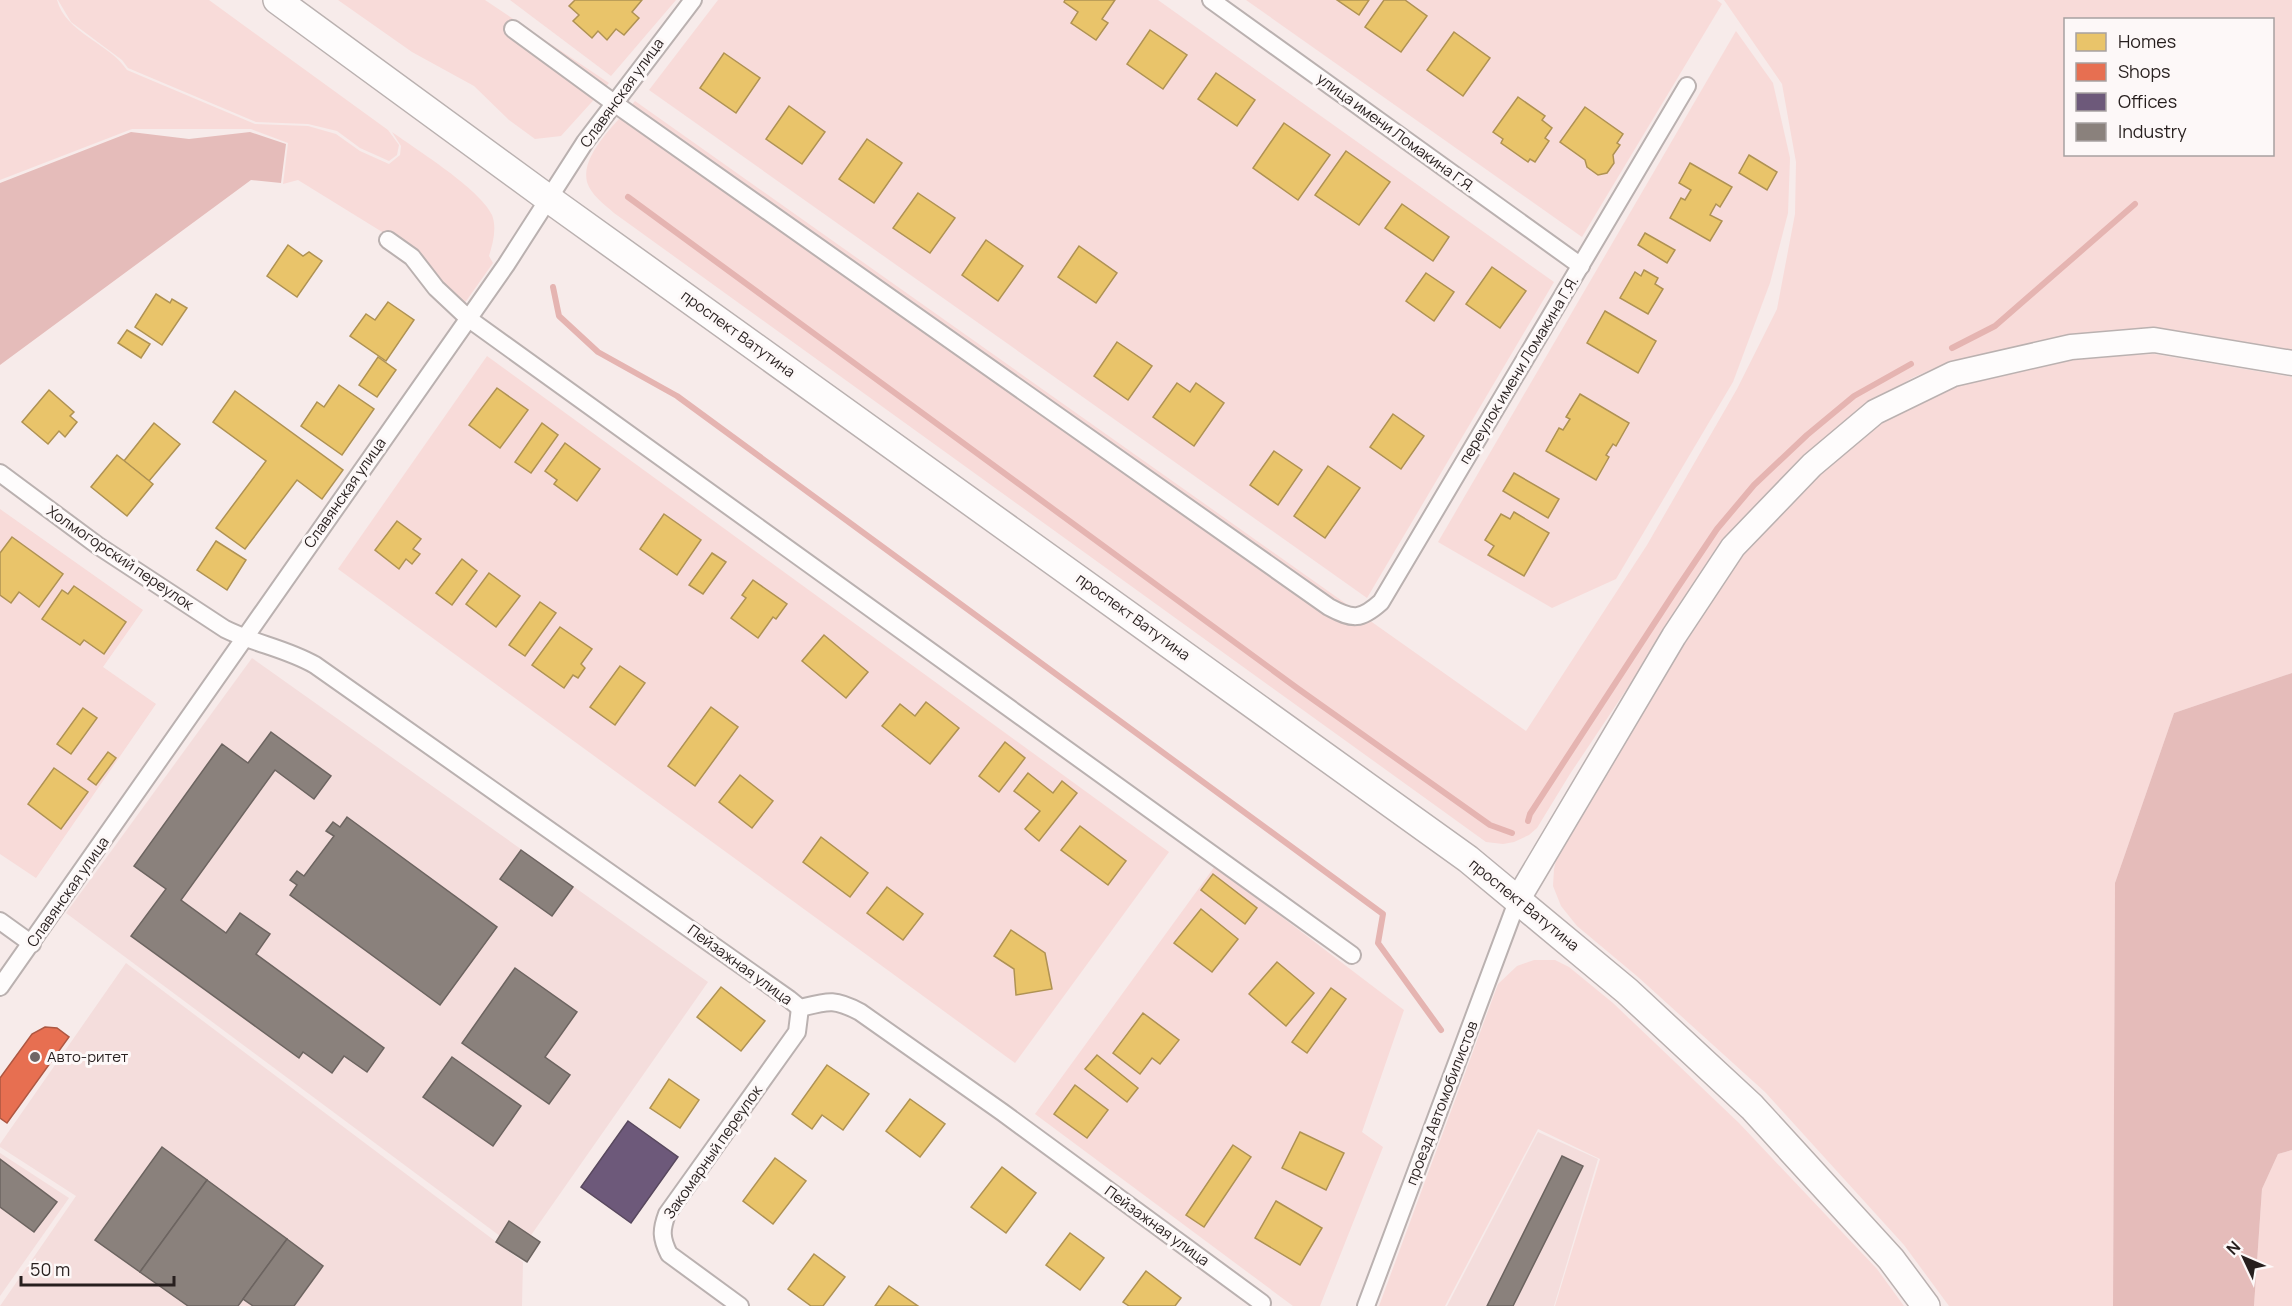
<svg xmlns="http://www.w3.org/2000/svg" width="2292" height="1306" font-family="Manrope,sans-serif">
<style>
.built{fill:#f4dddc}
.green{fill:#f8dbd9;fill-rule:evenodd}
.forest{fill:#e5bcba}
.homes{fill:#e9c46a;stroke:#af9253;stroke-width:1.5}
.shops{fill:#e76f51;stroke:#ad5742;stroke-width:1.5}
.offices{fill:#6d597a;stroke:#58485e;stroke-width:1.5}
.industry{fill:#8a817c;stroke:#6c6460;stroke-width:1.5}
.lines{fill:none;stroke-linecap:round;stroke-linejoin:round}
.stream{stroke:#e5b4b1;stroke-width:6}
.street-casing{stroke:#bab1b0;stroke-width:20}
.secondary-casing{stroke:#bab1b0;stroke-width:27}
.primary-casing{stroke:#bab1b0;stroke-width:30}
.street{stroke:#fefcfc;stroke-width:16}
.secondary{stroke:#fefcfc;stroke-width:24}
.primary{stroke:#fefcfc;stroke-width:27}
.poi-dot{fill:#706665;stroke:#fdf8f8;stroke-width:2}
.labels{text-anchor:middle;stroke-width:6;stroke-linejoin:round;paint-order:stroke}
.street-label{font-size:15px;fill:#271f1e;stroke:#fdf8f8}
.poi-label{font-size:15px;fill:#271f1e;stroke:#fdf8f8;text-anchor:start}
</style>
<rect width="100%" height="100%" fill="#f7ebea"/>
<g class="built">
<polygon points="252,658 708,982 520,1251 66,913"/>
<polygon points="126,963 523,1262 522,1306 0,1306 76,1196 0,1147 0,1144"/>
<polygon points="1538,1132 1598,1159 1554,1306 1447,1306"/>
<polygon points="0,1153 69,1198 0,1296"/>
</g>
<g class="green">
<path d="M 0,0 L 57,0 C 66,33 109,43 127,70 L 255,124 L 308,126 L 336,134 L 360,151 L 389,164 L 400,155 L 401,146 L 392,132 C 417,150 480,189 492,215 C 497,228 493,243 489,256 L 493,263 L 464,304 L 440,283 L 413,251 L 298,180 L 283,184 L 288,143 L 251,129 L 132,129 L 0,180 Z"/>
<polygon points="58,0 209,0 388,130 399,145 397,155 389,161 360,148 337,131 308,124 256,122 128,68 122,60 71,22"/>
<polygon points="338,0 485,0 609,83 561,136 535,139 509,120 474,86 412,52"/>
<polygon points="510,0 676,0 611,76"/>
<polygon points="718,0 1158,0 1554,282 1367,598 649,90"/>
<polygon points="1246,0 1717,0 1722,4 1582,237"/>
<path d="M 1724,0 L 2292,0 L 2292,356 L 2078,338 L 1991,352 L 1950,362 L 1914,377 L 1869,404 L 1806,454 L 1766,494 L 1727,539 L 1570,774 L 1537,828 L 1529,835 L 1514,842 L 1503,844 L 1486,842 L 614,213 C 604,204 591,195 587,182 C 580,154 619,121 635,101 L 1526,731 L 1647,545 L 1737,389 L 1777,309 L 1795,214 L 1796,162 L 1782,84 ZM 2066,20 L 2272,20 L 2272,154 L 2066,154 Z"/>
<polygon points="1736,31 1773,83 1790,158 1788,213 1770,283 1733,382 1616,579 1552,608 1438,542"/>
<polygon points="2154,354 2292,377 2292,673 2174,713 2115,883 2113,1306 1949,1306 1904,1245 1765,1092 1638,977 1577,926 1561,906 1553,886 1554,869 1558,852 1685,643 1743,553 1822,473 1881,424 1954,386 2074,358"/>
<polygon points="487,356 1169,852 1015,1063 338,569"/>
<polygon points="0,509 143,610 103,667 156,704 36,878 0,854"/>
<polygon points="1215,866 1404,1010 1362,1132 1383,1147 1320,1306 1293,1306 1035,1114"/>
<polygon points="1534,960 1555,960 1569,967 1613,1003 1739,1123 1877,1269 1904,1306 1555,1306 1600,1159 1538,1129 1445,1306 1379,1306 1498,984 1517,966"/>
<polygon points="2292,1150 2292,1306 2254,1306 2262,1189 2278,1154"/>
</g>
<g class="forest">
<polygon points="131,132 189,139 250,132 286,144 281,183 251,180 0,365 0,183"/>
<polygon points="2292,673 2292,1150 2278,1154 2262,1189 2254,1306 2113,1306 2115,883 2174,713"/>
</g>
<g class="homes">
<polygon points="575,0 642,0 632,12 639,18 624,35 616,29 607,40 598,31 592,38 573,21 579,15 569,6"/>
<polygon points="1065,0 1115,0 1102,19 1108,23 1096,40 1071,23 1078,12 1064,2"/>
<polygon points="1337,0 1369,0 1359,15"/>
<polygon points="1384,0 1405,0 1427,16 1401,52 1365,27"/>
<polygon points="1150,30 1187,55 1163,89 1127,64"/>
<polygon points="1454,32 1490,58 1463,96 1427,70"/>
<polygon points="724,53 760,78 736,113 700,88"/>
<polygon points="1216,73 1255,100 1237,126 1198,99"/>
<polygon points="1518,97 1545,116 1542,120 1552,128 1545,138 1549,141 1535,162 1530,159 1528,162 1501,143 1503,139 1493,132"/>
<polygon points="789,106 825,132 802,164 766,139"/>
<polygon points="1585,107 1623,134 1617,143 1620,145 1613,155 1614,163 1607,173 1598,175 1587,167 1585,160 1560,142"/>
<polygon points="1284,123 1330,155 1298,200 1253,168"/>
<polygon points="867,139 902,163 874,203 839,179"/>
<polygon points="1346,151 1390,182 1359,225 1315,195"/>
<polygon points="1749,155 1777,172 1767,190 1739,173"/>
<polygon points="1690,163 1732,187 1720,207 1716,204 1710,215 1722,221 1710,241 1670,218 1681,198 1685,200 1691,190 1679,183"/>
<polygon points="918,193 955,218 930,253 893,228"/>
<polygon points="1402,204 1449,237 1433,261 1385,228"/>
<polygon points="1645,233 1675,250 1667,263 1638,245"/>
<polygon points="986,240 1023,266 998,301 962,275"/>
<polygon points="288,245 303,256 309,252 322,261 297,297 267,276"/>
<polygon points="1079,246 1117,273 1096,303 1058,277"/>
<polygon points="1492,267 1526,291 1500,328 1466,304"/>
<polygon points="1644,270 1658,278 1655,284 1663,289 1648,314 1620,298 1635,272 1641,276"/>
<polygon points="1426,273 1454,292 1434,321 1406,301"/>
<polygon points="156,294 170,303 172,299 187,308 162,345 135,327"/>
<polygon points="388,302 414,320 386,361 350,336 366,314 375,320"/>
<polygon points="1605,311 1656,341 1638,373 1587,343"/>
<polygon points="127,330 150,344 141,358 118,343"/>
<polygon points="1117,342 1152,366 1128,400 1094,376"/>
<polygon points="378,357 396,370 377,397 359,385"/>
<polygon points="1177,383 1190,392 1196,383 1224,403 1194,446 1153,417"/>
<polygon points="339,385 374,409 342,455 301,426 317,402 324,407"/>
<polygon points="497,388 528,410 500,448 469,425"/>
<polygon points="49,390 74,412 70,416 77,422 65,437 59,431 48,444 22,422"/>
<polygon points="235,391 343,470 322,499 297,480 245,549 216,528 266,461 213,422"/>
<polygon points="1580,394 1629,423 1616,446 1613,444 1606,455 1609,457 1596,480 1546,451 1559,428 1563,430 1570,419 1566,417"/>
<polygon points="1393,414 1424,436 1401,469 1370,447"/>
<polygon points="154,423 180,444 149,481 124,461"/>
<polygon points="542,423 558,435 531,473 515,462"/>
<polygon points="565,443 600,469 577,501 554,484 557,480 545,471"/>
<polygon points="1274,451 1302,470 1278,505 1250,485"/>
<polygon points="117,455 153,484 127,516 91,487"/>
<polygon points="1328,466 1360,488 1325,538 1294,516"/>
<polygon points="1514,473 1559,499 1548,518 1503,491"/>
<polygon points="1514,512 1549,533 1524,576 1488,555 1494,546 1485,540 1501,514 1510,519"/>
<polygon points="664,514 701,540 677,575 640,549"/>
<polygon points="397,521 421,539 413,549 420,554 412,564 406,559 399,569 375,550"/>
<polygon points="12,537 63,574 39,607 19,592 11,603 0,595 0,553"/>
<polygon points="216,541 246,560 227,590 197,570"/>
<polygon points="712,553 726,562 703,594 689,585"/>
<polygon points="462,559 477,571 452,605 436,593"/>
<polygon points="489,573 520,596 496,627 466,604"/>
<polygon points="753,580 787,604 776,619 773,617 758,638 731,618 746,598 742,595"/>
<polygon points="74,586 126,622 104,654 84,640 80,645 42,619 62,590 68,594"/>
<polygon points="540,602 556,613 525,656 509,645"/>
<polygon points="560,627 592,649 581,664 585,668 578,678 573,675 564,688 532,665"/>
<polygon points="824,635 868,672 846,698 802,661"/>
<polygon points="620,666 645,683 615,725 590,707"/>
<polygon points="926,702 959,728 930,764 882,726 900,704 915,716"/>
<polygon points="711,707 738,727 695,786 668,766"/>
<polygon points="83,708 97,718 71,754 57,744"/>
<polygon points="1005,742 1025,758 999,792 979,776"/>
<polygon points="108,752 116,758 96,785 88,779"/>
<polygon points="54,768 88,792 61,829 28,804"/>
<polygon points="1028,773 1053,793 1062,781 1077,793 1039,841 1025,829 1040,811 1014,791"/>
<polygon points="740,775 773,801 752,828 719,802"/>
<polygon points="1080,826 1126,861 1108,885 1061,850"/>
<polygon points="821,837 868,873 850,897 803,862"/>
<polygon points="1213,874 1257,908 1245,924 1201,890"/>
<polygon points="887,887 923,914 903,940 867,913"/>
<polygon points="1201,909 1238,939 1212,972 1174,943"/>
<polygon points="1011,930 1045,953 1052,989 1016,995 1014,969 994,956"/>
<polygon points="1277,962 1314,993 1286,1026 1249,994"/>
<polygon points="721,987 765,1021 741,1051 697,1017"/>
<polygon points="1331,988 1346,999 1307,1053 1292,1042"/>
<polygon points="1143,1013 1179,1040 1160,1064 1152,1058 1140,1074 1113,1053"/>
<polygon points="1097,1055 1138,1088 1127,1102 1085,1069"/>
<polygon points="827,1065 869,1094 843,1130 822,1115 812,1129 792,1114"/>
<polygon points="669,1079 699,1100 680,1128 650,1108"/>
<polygon points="1075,1085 1108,1110 1087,1138 1054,1114"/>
<polygon points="910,1099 945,1124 920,1157 886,1131"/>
<polygon points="1300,1132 1344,1153 1326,1190 1282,1168"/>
<polygon points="1233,1145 1251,1157 1204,1227 1186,1215"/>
<polygon points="775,1158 806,1181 773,1224 743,1201"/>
<polygon points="1002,1167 1036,1193 1006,1233 971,1207"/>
<polygon points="1276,1201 1322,1228 1300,1265 1255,1238"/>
<polygon points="1070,1233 1104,1258 1080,1290 1046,1265"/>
<polygon points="814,1254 845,1277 823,1306 811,1306 788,1289"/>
<polygon points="1146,1271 1181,1298 1175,1306 1129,1306 1123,1302"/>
<polygon points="889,1286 918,1306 875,1306"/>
</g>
<polygon class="shops" points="45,1027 57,1028 69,1037 7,1123 0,1118 0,1078 32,1034"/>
<polygon class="offices" points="628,1121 678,1157 631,1223 581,1187"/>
<g class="industry">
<polygon points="271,732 331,776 314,799 275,770 181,900 226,933 240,913 270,934 256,954 384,1048 367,1072 344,1056 332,1073 303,1052 299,1058 131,936 166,889 134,866 222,744 248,763"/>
<polygon points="347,817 497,927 440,1005 290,895 297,885 290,880 297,871 304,876 334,836 326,831 333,822 340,827"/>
<polygon points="521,850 573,887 552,916 500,879"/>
<polygon points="515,968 577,1012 545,1057 570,1075 549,1104 462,1043"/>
<polygon points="452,1057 521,1106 493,1146 423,1097"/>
<polygon points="162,1147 207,1180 140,1272 95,1240"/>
<polygon points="1562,1156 1583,1166 1513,1306 1487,1306"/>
<polygon points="0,1159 57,1202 34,1232 0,1207"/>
<polygon points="207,1180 287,1239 238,1306 188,1306 140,1272"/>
<polygon points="509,1221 540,1242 527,1262 496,1242"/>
<polygon points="287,1239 323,1266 294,1306 253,1306 243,1299"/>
</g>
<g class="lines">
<g class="stream">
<polyline points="628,197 1297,688 1490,825 1512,833"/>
<polyline points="553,287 559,316 598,352 677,396 1383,914 1378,943 1441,1030"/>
<polyline points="1952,348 1995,326 2135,204"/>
<polyline points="1528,821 1530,814 1676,590 1717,529 1754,485 1807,435 1854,396 1911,364"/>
</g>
<defs>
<g id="street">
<polyline points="1211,0 1581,266"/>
<path d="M 513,29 L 614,103 L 1329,607 C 1353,620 1361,620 1381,602 L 1687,86"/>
<polyline points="388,240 412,257 436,288 469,319 1352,955"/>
<path d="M 0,473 L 97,545 L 225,629 C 255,644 285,648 315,665 L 789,999 L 800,1008 C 828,1001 834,998 860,1012 L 1002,1112 L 1262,1303"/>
<polyline points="0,921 32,944"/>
<polyline points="0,987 506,265 585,142 693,0"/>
<path d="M 740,1306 L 669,1254 C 661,1238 661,1230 667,1214 L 797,1032 L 800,1008"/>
<polyline points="1366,1306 1518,899"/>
</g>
<polyline id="secondary" points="1518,899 1674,636 1733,547 1812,465 1875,412 1953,374 2071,347 2154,340 2292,363"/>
<polyline id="primary" points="277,0 549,199 1468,859 1627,991 1752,1107 1891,1259 1926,1306"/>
</defs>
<use href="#street" class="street-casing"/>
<use href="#secondary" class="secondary-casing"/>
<use href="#primary" class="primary-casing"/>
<use href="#street" class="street"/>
<use href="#secondary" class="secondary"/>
<use href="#primary" class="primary"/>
</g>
<circle class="poi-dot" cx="35" cy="1057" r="6"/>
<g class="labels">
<g class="street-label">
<text transform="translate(622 93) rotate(-54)" y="5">Славянская улица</text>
<text transform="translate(1396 133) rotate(36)" y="5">улица имени Ломакина Г.Я.</text>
<text transform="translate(738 334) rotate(36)" y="5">проспект Ватутина</text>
<text transform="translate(1519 370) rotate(-59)" y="5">переулок имени Ломакина Г.Я.</text>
<text transform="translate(345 493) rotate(-55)" y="5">Славянская улица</text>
<text transform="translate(120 558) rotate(34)" y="5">Холмогорский переулок</text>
<text transform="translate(1133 617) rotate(36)" y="5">проспект Ватутина</text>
<text transform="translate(68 892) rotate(-55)" y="5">Славянская улица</text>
<text transform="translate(1524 905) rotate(39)" y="5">проспект Ватутина</text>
<text transform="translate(740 965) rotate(36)" y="5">Пейзажная улица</text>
<text transform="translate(1442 1103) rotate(-69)" y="5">проезд Автомобилистов</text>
<text transform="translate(713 1152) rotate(-55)" y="5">Закомарный переулок</text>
<text transform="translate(1157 1226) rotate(36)" y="5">Пейзажная улица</text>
</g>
<g class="poi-label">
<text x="47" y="1062">Авто-ритет</text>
</g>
</g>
<rect x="2064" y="18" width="210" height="138" fill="#fdf8f8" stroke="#a7a1a1" stroke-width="1.5"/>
<rect x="2076" y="33" width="30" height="18" fill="#e9c46a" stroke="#a7a1a1" stroke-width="1.5"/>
<text x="2118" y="48" font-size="18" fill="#271f1e">Homes</text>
<rect x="2076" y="63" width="30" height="18" fill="#e76f51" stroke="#a7a1a1" stroke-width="1.5"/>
<text x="2118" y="78" font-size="18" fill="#271f1e">Shops</text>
<rect x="2076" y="93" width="30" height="18" fill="#6d597a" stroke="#a7a1a1" stroke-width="1.5"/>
<text x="2118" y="108" font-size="18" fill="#271f1e">Offices</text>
<rect x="2076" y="123" width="30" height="18" fill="#8a817c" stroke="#a7a1a1" stroke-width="1.5"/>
<text x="2118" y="138" font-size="18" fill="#271f1e">Industry</text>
<g transform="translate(2244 1258) rotate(314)" stroke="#fdf8f8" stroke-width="4.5" paint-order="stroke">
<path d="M0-4.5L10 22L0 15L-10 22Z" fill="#271f1e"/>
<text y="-9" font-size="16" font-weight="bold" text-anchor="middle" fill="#271f1e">N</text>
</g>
<path d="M21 1276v9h153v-9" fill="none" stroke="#271f1e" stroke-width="3"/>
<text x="30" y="1276" font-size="18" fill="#271f1e" stroke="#fdf8f8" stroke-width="4.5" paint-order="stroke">50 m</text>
</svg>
